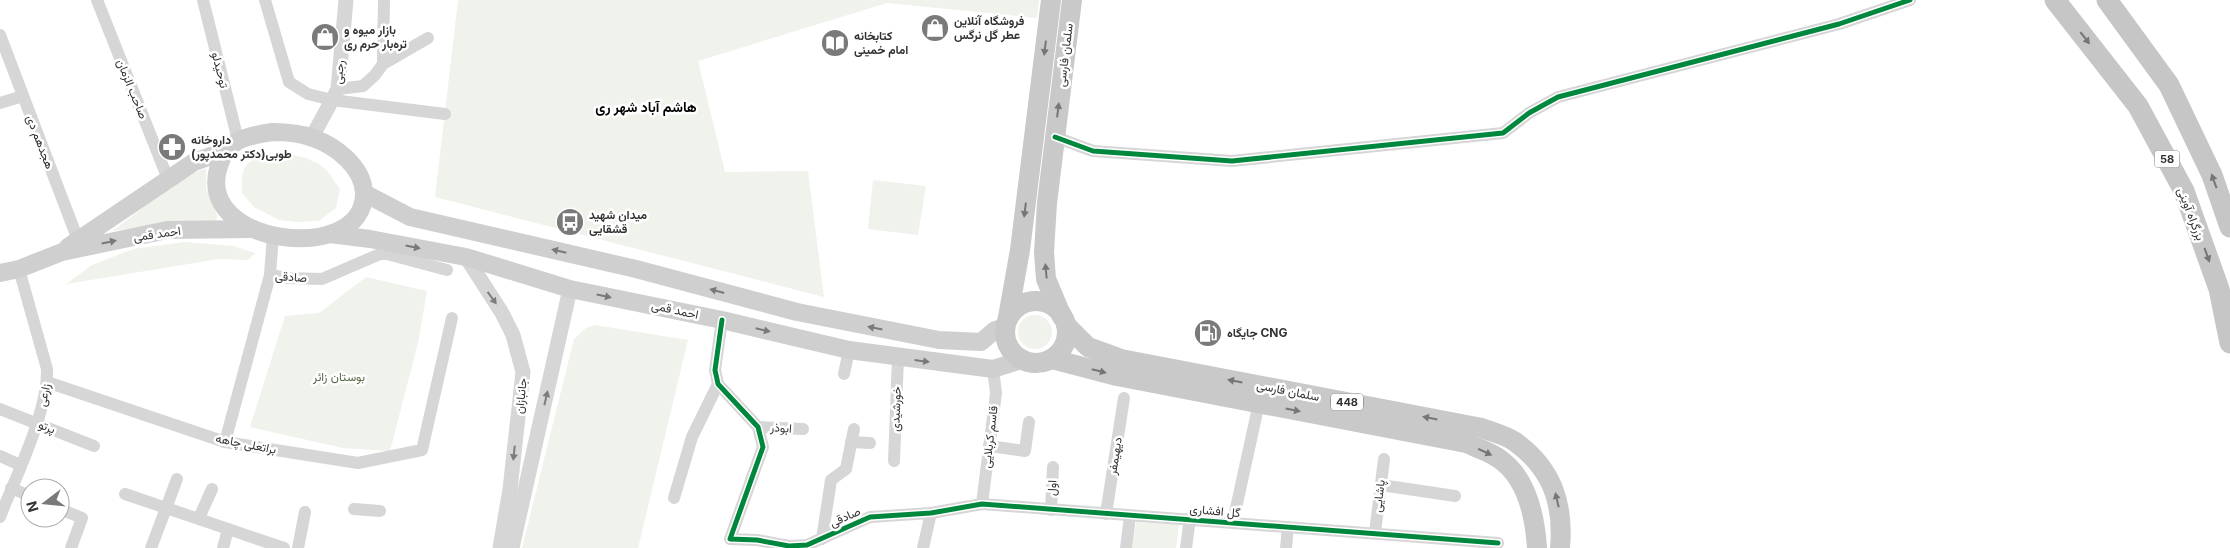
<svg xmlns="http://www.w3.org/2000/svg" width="2230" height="548" font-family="Inter,Vazirmatn,sans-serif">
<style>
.green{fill:#f0f2ec}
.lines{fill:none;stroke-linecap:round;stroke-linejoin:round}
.minor{stroke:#d6d6d6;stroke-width:12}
.tertiary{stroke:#d6d6d6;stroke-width:15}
.secondary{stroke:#cfcfcf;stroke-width:18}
.primary{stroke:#c9c9c9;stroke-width:20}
.trunk{stroke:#c6c6c6;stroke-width:21}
.cycleway-casing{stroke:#fff;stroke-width:8}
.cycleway{stroke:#00873e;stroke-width:5}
.oneway{fill:#757575}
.oneway2{fill:#767676}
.oneway3{fill:#797979}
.oneway4{fill:#7c7c7c}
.labels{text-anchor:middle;stroke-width:5;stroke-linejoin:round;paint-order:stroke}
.shield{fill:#fff;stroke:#707070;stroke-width:1}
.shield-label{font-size:11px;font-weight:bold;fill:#323232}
.poi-label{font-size:12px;font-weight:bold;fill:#323232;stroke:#fff;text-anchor:start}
.street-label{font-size:12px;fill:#323232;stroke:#fff}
.park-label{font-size:12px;fill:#576945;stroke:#fff}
.neighbourhood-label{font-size:14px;font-weight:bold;fill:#000;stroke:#fff}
</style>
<rect width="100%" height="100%" fill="#fff"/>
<g class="green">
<polygon points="458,0 1039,0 1037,18 887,3 698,61 725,172 808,171 824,297 435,197"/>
<path d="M 266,153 C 285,153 307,155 323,167 C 329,172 335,182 340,189 L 336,208 L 319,221 L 297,222 L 279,220 L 254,207 L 242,193 C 241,168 243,163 266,153 Z"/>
<path d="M 206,168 L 206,188 L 218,217 L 215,222 L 163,224 L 113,231 C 142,209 172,182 206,168 Z"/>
<polygon points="873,180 926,186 918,235 868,229"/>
<polygon points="185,242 233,246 255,253 248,260 219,259 66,284 92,265 133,249"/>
<polygon points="366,277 427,291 418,343 390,451 343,448 250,427 285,316 319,313"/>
<circle cx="1035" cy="332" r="17"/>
<polygon points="595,325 688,340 638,548 522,548 574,339 586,328"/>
<polygon points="1136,522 1179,525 1176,548 1132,548"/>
</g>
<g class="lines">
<g class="minor">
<polyline points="97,0 168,179"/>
<polyline points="203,0 238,140"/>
<polyline points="265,0 289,82 308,94 332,100 445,114"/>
<polyline points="0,35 81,248"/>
<polyline points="383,64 384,0"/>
<polyline points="338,89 363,86 375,75 383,64 428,38"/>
<polyline points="0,103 23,96"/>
<polyline points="1055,137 1093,151 1232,161 1503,133 1529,113 1558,97 1839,24 1910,0"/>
<polyline points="270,275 273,235"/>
<polyline points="722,320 715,370 718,384 758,427 763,447 730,539 757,540 789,546 807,545 870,517 931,513 982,504 1498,543"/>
<polyline points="844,374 849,350"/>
<polyline points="47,382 225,442 358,463 422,450 452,318"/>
<polyline points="0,409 94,446"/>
<polyline points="758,427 803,429"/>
<polyline points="225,442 270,275 288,278 322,279 380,254 387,254 447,270"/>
<polyline points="851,442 870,443"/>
<polyline points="989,446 1025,451 1029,422"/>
<polyline points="0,456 20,465"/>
<polyline points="894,461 898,358"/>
<polyline points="1381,485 1455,496"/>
<polyline points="11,488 30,496"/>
<polyline points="125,494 284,548"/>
<polyline points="674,498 692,437 718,384"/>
<polyline points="982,504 996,393 993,369"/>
<polyline points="60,509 82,518 71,548"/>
<polyline points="354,509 380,511"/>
<polyline points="1051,510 1053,467"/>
<polyline points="1106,514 1124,398"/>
<path d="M 0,517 C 16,476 48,412 47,369 L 19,269"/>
<polyline points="199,518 212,489"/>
<polyline points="1233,522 1259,403"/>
<polyline points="1375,533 1384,459"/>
<polyline points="822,539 831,480 846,469 854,429"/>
<polyline points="151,548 177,479"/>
<polyline points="223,548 228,529"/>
<polyline points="298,548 305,512"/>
<polyline points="923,548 931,513"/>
<polyline points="1126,548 1130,516"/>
<polyline points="1186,548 1190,518"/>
<polyline points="1286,548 1288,527"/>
</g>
<g class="tertiary">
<polyline points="312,137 338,89 346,0"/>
<polyline points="466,257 502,313 513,335 523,372 510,489 500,548"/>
<polyline points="512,548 570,289"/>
</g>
<g class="secondary">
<path d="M 272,132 C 285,132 300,133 313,138 C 336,146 363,167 364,193 C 365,266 192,246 219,166 C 228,139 246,136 272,132 Z"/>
<polyline points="364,193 410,217 636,269 797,312 939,340 981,342 995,330 1005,327"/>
<polyline points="330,234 370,239 466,257 570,289 722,320 849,350 993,369 1021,360"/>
<polyline points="68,247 194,162 225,151"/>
<polyline points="0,273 19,269 62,252 167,230 253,229"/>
</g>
<g class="primary">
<circle cx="1036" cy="332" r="31"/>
<polyline points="1008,317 1020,250 1051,0"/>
<polyline points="1062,317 1046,279 1044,252 1047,203 1072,0"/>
<path d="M 1066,325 L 1088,347 L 1121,359 L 1482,428 C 1492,432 1505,435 1514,441 C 1552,468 1564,503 1560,548"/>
<path d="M 1052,359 L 1117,376 L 1466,443 C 1477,448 1491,452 1501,460 C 1528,480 1535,517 1537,548"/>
</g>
<g class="trunk">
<polyline points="2055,0 2138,106 2184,191 2219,289 2230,343"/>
<polyline points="2107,0 2169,85 2212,175 2230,227"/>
</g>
<defs>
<g id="cycleway">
<polyline points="1055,137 1093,151 1232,161 1503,133 1529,113 1558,97 1839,24 1910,0"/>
<polyline points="722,320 715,370 718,384 758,427 763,447 730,539 757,540 789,546 807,545 870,517 931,513 982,504 1498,543"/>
</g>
</defs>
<use href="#cycleway" class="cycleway-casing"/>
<use href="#cycleway" class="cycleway"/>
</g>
<defs><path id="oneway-solid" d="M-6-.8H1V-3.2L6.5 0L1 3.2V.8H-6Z" transform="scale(1.25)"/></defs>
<g class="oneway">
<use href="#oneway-solid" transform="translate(2085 38) rotate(52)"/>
<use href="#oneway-solid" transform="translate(2214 181) rotate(-110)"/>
<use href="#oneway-solid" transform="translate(2207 255) rotate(70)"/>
</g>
<g class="oneway2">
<use href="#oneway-solid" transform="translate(1045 48) rotate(97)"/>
<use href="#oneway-solid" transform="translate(1058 110) rotate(-83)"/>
<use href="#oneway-solid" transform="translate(1025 210) rotate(97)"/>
<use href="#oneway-solid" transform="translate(1046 271) rotate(-95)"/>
<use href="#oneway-solid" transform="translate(1099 371) rotate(14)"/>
<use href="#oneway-solid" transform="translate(1235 381) rotate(-169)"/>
<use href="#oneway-solid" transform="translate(1293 410) rotate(11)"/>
<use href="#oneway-solid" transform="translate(1430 418) rotate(-169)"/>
<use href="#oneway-solid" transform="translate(1485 452) rotate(25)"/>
<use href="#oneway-solid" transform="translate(1557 500) rotate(-103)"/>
</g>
<g class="oneway3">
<use href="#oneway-solid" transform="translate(109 242) rotate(-12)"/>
<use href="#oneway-solid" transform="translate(413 247) rotate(11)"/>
<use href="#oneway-solid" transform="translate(559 251) rotate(-167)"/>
<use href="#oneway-solid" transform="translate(717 291) rotate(-165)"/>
<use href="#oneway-solid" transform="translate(604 296) rotate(12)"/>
<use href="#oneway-solid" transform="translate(875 328) rotate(-169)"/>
<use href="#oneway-solid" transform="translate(763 330) rotate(13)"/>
<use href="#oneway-solid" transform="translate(922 361) rotate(7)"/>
</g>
<g class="oneway4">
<use href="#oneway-solid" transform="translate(492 298) rotate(54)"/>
<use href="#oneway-solid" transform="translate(546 398) rotate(-77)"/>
<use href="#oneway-solid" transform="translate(514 453) rotate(96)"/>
</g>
<defs>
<symbol id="shop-disc" viewBox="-11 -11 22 22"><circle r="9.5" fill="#7a7a7a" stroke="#fff"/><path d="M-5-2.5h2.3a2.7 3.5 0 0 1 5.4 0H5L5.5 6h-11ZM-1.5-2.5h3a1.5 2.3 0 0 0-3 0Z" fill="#fff"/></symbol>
<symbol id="library-disc" viewBox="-11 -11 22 22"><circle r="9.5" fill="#7a7a7a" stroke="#fff"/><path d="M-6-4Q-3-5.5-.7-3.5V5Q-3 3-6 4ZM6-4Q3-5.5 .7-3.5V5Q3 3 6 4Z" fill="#fff"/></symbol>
<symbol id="pharmacy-disc" viewBox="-11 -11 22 22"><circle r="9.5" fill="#7a7a7a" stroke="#fff"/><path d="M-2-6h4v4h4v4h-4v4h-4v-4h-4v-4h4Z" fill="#fff"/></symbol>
<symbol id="bus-disc" viewBox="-11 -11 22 22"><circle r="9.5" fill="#7a7a7a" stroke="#fff"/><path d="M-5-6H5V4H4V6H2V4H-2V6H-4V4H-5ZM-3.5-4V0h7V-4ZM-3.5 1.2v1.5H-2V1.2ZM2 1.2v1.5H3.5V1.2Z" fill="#fff"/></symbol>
<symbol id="fuel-disc" viewBox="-11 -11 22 22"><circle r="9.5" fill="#7a7a7a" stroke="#fff"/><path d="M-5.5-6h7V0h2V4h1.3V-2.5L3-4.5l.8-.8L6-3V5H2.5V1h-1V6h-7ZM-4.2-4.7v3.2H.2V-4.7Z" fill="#fff"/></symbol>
</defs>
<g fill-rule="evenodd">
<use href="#shop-disc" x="919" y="12" width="32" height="32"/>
<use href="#shop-disc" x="309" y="21" width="32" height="32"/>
<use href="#library-disc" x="819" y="27" width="32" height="32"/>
<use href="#pharmacy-disc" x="156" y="131" width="32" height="32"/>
<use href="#bus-disc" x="554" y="206" width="32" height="32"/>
<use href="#fuel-disc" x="1192" y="317" width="32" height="32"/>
</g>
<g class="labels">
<g class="shield">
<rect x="2154.5" y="150.5" width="25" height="17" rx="4"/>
<rect x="1331" y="393.5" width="32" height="17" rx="4"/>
</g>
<g class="shield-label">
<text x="2167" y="163">58</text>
<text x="1347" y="406">448</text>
</g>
<g class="poi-label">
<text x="954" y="25">فروشگاه آنلاین<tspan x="954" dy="14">عطر گل نرگس</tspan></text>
<text x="344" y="34">بازار میوه و<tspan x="344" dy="14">تره‌بار حرم ری</tspan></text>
<text x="854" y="40">کتابخانه<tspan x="854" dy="14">امام خمینی</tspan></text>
<text x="191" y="144">داروخانه<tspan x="191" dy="14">طوبی(دکتر محمدپور)</tspan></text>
<text x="589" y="219">میدان شهید<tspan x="589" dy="14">قشقایی</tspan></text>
<text x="1227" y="337">جایگاه CNG</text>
</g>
<g class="street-label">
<text transform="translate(1065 55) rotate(-83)" y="4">سلمان فارسی</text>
<text transform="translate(220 70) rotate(76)" y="4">توحیدلو</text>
<text transform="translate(339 72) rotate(-84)" y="4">رجبی</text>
<text transform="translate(132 89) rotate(68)" y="4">صاحب الزمان</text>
<text transform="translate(40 142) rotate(69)" y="4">هجدهم دی</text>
<text transform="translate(2191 214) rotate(69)" y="4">بزرگراه آوینی</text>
<text transform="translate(157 234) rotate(-8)" y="4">احمد قمی</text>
<text transform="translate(291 277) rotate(4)" y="4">صادقی</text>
<text transform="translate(675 310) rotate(12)" y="4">احمد قمی</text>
<text transform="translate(1288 391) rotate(11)" y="4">سلمان فارسی</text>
<text transform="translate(44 395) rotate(-78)" y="4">زارعی</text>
<text transform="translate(521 396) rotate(-84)" y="4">جانبازان</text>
<text transform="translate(896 409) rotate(-88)" y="4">خورشیدی</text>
<text transform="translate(47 427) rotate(22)" y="4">پرتو</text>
<text transform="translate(781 428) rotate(4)" y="4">ابوذر</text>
<text transform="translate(990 437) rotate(-83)" y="4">قاسم کربلایی</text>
<text transform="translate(246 444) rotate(11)" y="4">براتعلی چاهه</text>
<text transform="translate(1115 456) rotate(-81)" y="4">دیهیمفر</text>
<text transform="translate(1052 488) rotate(-88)" y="4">اول</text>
<text transform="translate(1379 496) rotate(-83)" y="4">پاشایی</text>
<text transform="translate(1215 511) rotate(5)" y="4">گل افشاری</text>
<text transform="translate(845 517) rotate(-24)" y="4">صادقی</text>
</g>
<g class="park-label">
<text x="339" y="381">بوستان زائر</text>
</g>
<g class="neighbourhood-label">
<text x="646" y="112">هاشم آباد شهر ری</text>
</g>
</g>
<g transform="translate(45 503) rotate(254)"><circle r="24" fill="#ffffff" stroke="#adadad"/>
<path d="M0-4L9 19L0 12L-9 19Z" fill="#7a7a7a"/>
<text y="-8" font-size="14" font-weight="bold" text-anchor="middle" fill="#323232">N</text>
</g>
</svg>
